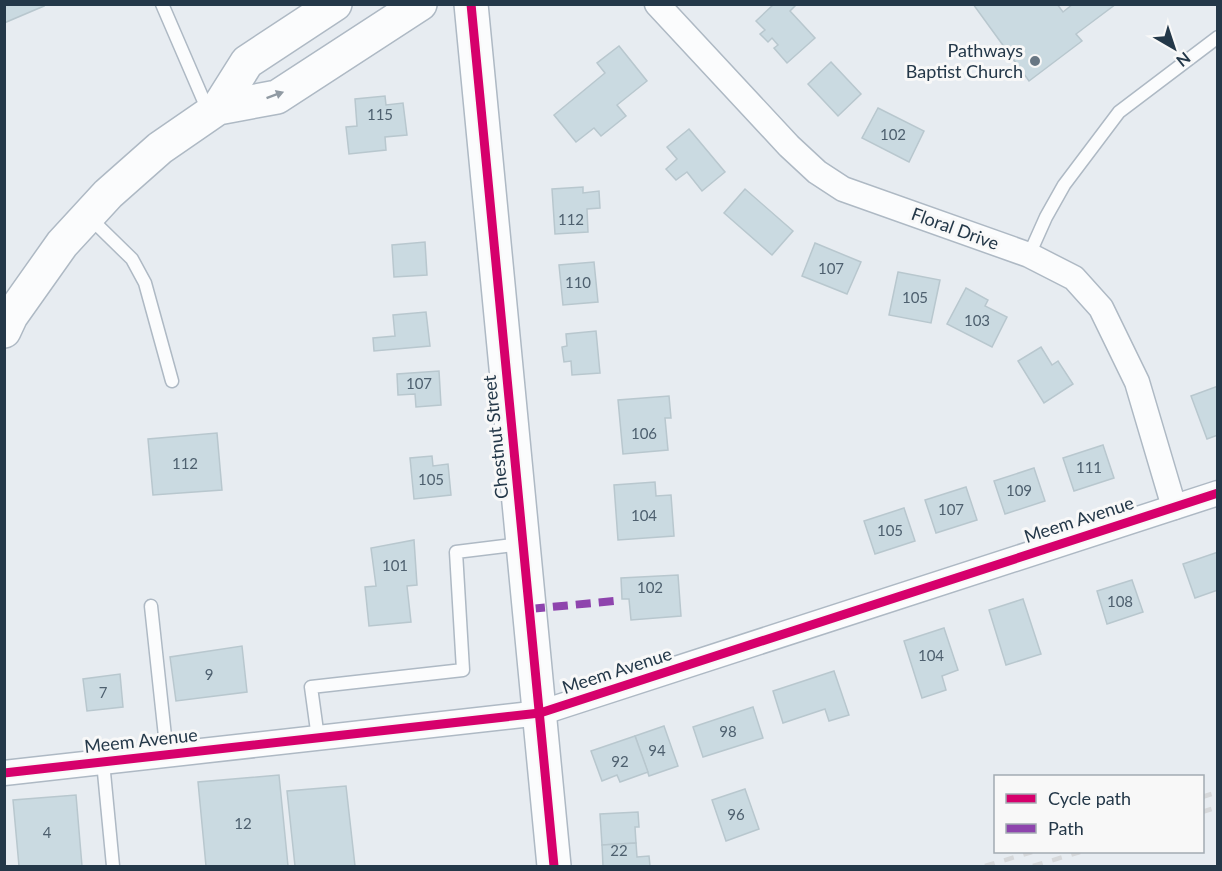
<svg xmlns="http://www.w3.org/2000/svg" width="1222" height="871" font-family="Lato,sans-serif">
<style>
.building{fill:#cadae1;stroke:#b8c7ce;stroke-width:1.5}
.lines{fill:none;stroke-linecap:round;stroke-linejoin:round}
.lane-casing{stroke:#aeb9c4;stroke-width:15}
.street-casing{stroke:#aeb9c4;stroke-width:27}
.secondary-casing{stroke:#aeb9c4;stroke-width:36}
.primary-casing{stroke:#aeb9c4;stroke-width:36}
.lane{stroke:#fbfcfd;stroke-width:12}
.street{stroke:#fbfcfd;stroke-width:24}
.secondary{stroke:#fbfcfd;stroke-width:33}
.primary{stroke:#fbfcfd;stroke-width:33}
.rail{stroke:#d6d8da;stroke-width:4.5;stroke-dasharray:10 10;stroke-linecap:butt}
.quiet{stroke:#8e44ad;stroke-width:8;stroke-dasharray:15 8;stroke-linecap:butt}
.cycleway-casing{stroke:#f8f8f8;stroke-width:13}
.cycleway{stroke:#d6006c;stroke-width:9}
.oneway{fill:#909aa3}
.poi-dot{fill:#687784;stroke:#f8f8f8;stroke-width:2}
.labels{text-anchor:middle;stroke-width:6;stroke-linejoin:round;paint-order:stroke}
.number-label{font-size:15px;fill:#4e606f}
.poi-label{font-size:18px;fill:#243849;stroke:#f8f8f8;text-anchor:end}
.street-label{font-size:18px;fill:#243849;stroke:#f8f8f8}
</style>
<rect width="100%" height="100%" fill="#e7ecf1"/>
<g class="building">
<polygon points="4,4 43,4 44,6 4,23"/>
<polygon points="774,4 797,4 790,11 815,38 787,63 774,48 778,45 772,38 768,42 760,34 765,30 756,21"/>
<polygon points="973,4 1057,4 1063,12 1073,4 1116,4 1076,34 1082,41 1029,81"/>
<polygon points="619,46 647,81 617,105 626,116 601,136 594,128 576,142 554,115 605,73 597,63"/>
<polygon points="831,62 861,94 838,116 808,84"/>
<polygon points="385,96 386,105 403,103 407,135 385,137 386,150 349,154 346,127 357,126 355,99"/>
<polygon points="878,108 924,131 909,162 862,138"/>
<polygon points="689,129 725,172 702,191 687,172 676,180 666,169 677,159 667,147"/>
<polygon points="583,187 583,193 599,191 600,208 587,209 588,232 555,234 552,189"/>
<polygon points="745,189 793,231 772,255 724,213"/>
<polygon points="425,242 427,275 394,277 392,245"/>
<polygon points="815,243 861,262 847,294 802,276"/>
<polygon points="594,262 598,302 563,305 559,265"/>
<polygon points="898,272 940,280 931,323 889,315"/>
<polygon points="966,288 988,300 985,306 1007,317 992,347 947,324"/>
<polygon points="426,312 430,346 374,351 373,338 395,336 393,315"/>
<polygon points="596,331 600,373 572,375 571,361 564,362 562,347 567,346 566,334"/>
<polygon points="1041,347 1052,365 1058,361 1073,384 1044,403 1018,361"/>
<polygon points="439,371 441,405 416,407 415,394 398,395 397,374"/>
<polygon points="1218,386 1218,435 1207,439 1191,396"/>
<polygon points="669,396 671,418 665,418 668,450 623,454 618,400"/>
<polygon points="217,433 222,490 153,495 148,439"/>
<polygon points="1103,445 1114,478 1074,491 1063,458"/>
<polygon points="432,456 433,466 448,464 451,495 414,499 410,458"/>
<polygon points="1034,468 1045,501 1005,514 994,481"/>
<polygon points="655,482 656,496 671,495 674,536 618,540 614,485"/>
<polygon points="966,487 977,520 936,533 925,500"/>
<polygon points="904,508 915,541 875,554 864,521"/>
<polygon points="414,540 417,585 407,586 411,622 369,626 365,587 376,586 371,548"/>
<polygon points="1218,552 1218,590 1195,598 1183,564"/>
<polygon points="678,575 681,616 631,620 629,599 622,599 621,578"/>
<polygon points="1132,580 1143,612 1107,624 1097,591"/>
<polygon points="1023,599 1041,654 1006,665 989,610"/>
<polygon points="944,628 958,670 942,676 946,690 922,698 904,641"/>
<polygon points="242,646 247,692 176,701 170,657"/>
<polygon points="834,671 849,715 829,721 825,709 783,723 773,691"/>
<polygon points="120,674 123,707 87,711 83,679"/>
<polygon points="753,707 763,738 703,757 693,727"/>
<polygon points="664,726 678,766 649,776 635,736"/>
<polygon points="635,736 648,772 620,782 617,775 602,781 591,751"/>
<polygon points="279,775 288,866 206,866 198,782"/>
<polygon points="346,786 355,866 295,866 287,791"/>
<polygon points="745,789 759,829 726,841 712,800"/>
<polygon points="76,795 82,866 19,866 13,800"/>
<polygon points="638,812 639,827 635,827 636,843 602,845 600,814"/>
<polygon points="636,843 637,857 649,856 650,866 603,866 602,845"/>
</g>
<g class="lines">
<defs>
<g id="lane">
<polyline points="162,4 209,113"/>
<polyline points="88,216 132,259 145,283 172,381"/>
<polyline points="1029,255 1046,217 1064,185 1119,112 1218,37"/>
<polyline points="151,606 167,755"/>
<polyline points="318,738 311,687 463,670 456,552 521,544"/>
<polyline points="103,762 113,866"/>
</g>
<g id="street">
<polyline points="657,4 789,146 817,172 843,189 1029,255 1074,278 1101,308 1137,382 1174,507"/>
<polyline points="4,773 540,713 1218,493"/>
</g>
<polyline id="secondary" points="471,4 554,866"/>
<g id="primary">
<polyline points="218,108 247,62 335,4"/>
<polyline points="4,331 11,316 62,244 108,194 160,148 218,108 277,97 420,4"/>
</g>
</defs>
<use href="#lane" class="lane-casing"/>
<use href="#street" class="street-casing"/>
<use href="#secondary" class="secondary-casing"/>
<use href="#primary" class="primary-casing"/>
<use href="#lane" class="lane"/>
<use href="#street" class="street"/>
<use href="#secondary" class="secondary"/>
<use href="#primary" class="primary"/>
<g class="rail">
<polyline points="1202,797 1218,792"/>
<polyline points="1202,812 1218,807"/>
<polyline points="985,866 1032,852"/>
<polyline points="1033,866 1080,852"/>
</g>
<polyline class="quiet" points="530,609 614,601"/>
<defs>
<g id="cycleway">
<polyline points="471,4 554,866"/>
<polyline points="4,773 540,713 1218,493"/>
</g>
</defs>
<use href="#cycleway" class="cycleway-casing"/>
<use href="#cycleway" class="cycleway"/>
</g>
<defs><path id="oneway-solid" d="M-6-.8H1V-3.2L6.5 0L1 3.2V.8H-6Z" transform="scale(1.5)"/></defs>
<use class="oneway" href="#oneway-solid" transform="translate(275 95) rotate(-20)"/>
<circle class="poi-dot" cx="1035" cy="61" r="6"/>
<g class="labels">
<g class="number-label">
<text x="380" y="120">115</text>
<text x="893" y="140">102</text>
<text x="571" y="225">112</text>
<text x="831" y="274">107</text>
<text x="578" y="288">110</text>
<text x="915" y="303">105</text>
<text x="977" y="326">103</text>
<text x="419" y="389">107</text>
<text x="644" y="439">106</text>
<text x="185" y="469">112</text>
<text x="1089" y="473">111</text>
<text x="431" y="485">105</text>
<text x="1019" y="496">109</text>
<text x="951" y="515">107</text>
<text x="644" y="521">104</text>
<text x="890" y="536">105</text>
<text x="395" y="571">101</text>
<text x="650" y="593">102</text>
<text x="1120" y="607">108</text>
<text x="931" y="661">104</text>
<text x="209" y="680">9</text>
<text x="103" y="698">7</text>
<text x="728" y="737">98</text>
<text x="657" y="756">94</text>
<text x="620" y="767">92</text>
<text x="736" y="820">96</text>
<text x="243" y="829">12</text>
<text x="47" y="838">4</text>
<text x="619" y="856">22</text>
</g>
<g class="poi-label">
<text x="1023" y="57">Pathways<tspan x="1023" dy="21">Baptist Church</tspan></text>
</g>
<g class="street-label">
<text transform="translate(955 229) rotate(20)" y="6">Floral Drive</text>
<text transform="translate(496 437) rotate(-96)" y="6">Chestnut Street</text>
<text transform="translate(1079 520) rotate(-18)" y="6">Meem Avenue</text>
<text transform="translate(617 671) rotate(-18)" y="6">Meem Avenue</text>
<text transform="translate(141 741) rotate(-6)" y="6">Meem Avenue</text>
</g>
</g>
<rect width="1222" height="871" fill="none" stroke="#243849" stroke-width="12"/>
<rect x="994" y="775" width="210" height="78" fill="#f8f8f8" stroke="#a3abb2" stroke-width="1.5"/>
<rect x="1006" y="794" width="30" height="9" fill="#d6006c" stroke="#a3abb2" stroke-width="1.5"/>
<text x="1048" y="805" font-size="18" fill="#243849">Cycle path</text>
<rect x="1006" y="824" width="30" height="9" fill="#8e44ad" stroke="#a3abb2" stroke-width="1.5"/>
<text x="1048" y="835" font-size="18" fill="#243849">Path</text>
<g transform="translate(1174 48) rotate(141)" stroke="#f8f8f8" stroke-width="4.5" paint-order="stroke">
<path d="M0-4.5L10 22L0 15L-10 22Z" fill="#243849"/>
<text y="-9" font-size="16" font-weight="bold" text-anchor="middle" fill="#243849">N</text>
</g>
</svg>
